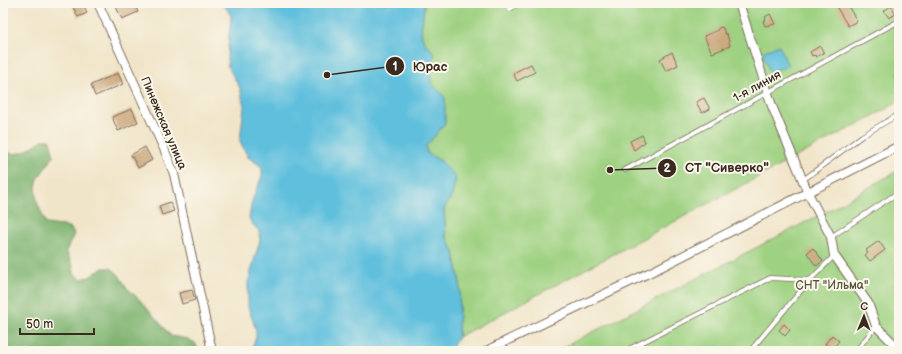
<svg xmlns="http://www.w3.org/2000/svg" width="902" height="354" font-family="'Balsamiq Sans',sans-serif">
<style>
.green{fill:#9ed181;stroke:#6c7e50}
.forest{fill:#7eb36f;stroke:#5c6e46}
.water{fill:#5fbfdd;stroke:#4d747e}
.building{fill:#cca97f}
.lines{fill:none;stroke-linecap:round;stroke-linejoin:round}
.service-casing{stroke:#7b6b5a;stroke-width:5.5}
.minor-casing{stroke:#7b6b5a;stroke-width:10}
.service{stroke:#fff;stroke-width:4}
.minor{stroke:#fff;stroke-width:8}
.labels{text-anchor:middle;stroke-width:4;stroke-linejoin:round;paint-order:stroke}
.street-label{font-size:12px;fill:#3b2a1e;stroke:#fbf7ec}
.park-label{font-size:12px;fill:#545437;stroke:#fbf7ec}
.leader{fill:none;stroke:#3b2a1e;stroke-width:1.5}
.callout-dot{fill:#3b2a1e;stroke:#fbf7ec;stroke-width:1.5}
.mark-label{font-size:12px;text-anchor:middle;font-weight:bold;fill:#fff}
.callout-label{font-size:13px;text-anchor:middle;font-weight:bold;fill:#3b2a1e;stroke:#fbf7ec;stroke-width:4;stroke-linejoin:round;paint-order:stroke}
</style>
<rect width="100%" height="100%" fill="#fbf7ec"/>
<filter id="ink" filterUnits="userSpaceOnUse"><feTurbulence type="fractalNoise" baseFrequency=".025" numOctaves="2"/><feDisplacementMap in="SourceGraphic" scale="8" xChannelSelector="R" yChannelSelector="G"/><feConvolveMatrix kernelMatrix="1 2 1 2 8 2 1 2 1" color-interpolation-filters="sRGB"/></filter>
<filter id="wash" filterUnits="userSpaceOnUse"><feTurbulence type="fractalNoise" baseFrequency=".012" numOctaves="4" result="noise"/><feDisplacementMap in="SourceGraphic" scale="16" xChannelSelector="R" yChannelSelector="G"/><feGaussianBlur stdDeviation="0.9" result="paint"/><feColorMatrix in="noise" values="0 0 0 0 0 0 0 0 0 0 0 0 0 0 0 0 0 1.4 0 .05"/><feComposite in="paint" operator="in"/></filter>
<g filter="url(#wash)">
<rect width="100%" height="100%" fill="#f1e5c9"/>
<g class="green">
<path d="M 424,3 L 899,3 L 899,102 L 458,337 L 460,283 L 454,252 L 446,236 L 444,209 L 452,195 L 441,161 L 427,153 L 426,146 L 445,124 L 431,83 L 430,68 L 435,53 C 413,36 424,27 424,3 Z"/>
<polygon points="899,170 899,351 556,351 831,209"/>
</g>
<path class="forest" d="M 42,140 L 50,140 L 54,156 L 38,178 L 36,187 L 37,202 L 46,224 L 70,227 L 74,234 L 66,251 L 73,266 L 74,274 L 81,279 L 89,277 L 103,268 L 111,268 L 118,274 L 127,288 L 139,299 L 171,336 L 188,339 L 195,343 L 199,351 L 3,351 L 3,150 C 18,159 29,149 42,140 Z"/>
<g class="water">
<path d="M 220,3 L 424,3 C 424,27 413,36 435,53 L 430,68 L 431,83 L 445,97 L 445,124 L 426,146 L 427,153 L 441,161 L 456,178 L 452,195 L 444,209 L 446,236 L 454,252 L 460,283 L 458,337 L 450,351 L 250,351 L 256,338 L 256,330 L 248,307 L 248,282 L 260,240 L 259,231 L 253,225 L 249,218 L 252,201 L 262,176 L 262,167 L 248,157 L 240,141 L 244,106 L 240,88 L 228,67 L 227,58 L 231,16 L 227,9 Z"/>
<polygon points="779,45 788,66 770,72 762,52"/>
</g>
<g id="blocks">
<g class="building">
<polygon points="83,3 87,13 78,17 73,7"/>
<polygon points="114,3 134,3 138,12 122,19"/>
<polygon points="846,3 857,21 848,26 837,8"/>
<polygon points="891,6 896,14 889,18 884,11"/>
<polygon points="770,14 775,24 765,26 763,21 766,19 765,17"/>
<polygon points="720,27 723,28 725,34 727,34 730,46 712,53 704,36 716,31"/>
<polygon points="820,46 824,53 816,57 815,55 812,56 810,52"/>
<polygon points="672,52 678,65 666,71 660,59"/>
<polygon points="531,64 535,72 517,81 513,73"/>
<polygon points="118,73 123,84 95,96 91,85"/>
<polygon points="704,98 710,109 702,113 696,102"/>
<polygon points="132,109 138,122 118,131 112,117"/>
<polygon points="642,135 645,142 634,150 630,141"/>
<polygon points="145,147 152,160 138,168 131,155"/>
<polygon points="170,202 174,211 162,215 159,206"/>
<polygon points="879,241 885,250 870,261 865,255 868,253 866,250"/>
<polygon points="813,248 823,261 816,266 807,253"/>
<polygon points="192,290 195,300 182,304 179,293"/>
<polygon points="784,324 790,330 785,336 779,330"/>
<polygon points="832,335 839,341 832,349 825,344"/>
</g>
</g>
</g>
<g filter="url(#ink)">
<use href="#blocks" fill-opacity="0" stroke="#7b6b5a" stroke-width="1"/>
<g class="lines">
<defs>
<g id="service">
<polyline points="510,9 520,3"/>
<polyline points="625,170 899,21"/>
<polyline points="803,180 862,136 899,114"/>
<polyline points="831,237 899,192"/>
<polyline points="625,351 770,278 810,280"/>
<polyline points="750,351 810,280 834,256"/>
<polyline points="856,351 876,326"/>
</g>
<g id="minor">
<polyline points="98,3 165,151 174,174 212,351"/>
<polyline points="739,3 772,106 808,193 831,237 834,255 868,303 876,326 899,349"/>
<polyline points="502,343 659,268 899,146"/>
<polyline points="487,351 498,345"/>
</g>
</defs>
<use href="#service" class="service-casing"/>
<use href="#minor" class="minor-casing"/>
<use href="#service" class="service"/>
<use href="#minor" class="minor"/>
</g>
</g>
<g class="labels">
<g class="street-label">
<text transform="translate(757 86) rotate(-29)" y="4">1-я линия</text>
<text transform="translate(164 123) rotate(67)" y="4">Пинежская улица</text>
</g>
<g class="park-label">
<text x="832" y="289">СНТ "Ильма"</text>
</g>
</g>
<path class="leader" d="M327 75L395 66M610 170L667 168"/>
<g class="callout-dot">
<circle cx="327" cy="75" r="4"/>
<circle cx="610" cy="170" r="4"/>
<circle cx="395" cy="66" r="10"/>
<circle cx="667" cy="168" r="10"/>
</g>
<g class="mark-label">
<text x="395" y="70">1</text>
<text x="667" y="172">2</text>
</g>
<g class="callout-label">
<text x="430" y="71">Юрас</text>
<text x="727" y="172">СТ "Сиверко"</text>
</g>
<rect width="902" height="354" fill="none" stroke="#fbf7ec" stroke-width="16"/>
<g transform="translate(864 316) rotate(1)" stroke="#fbf7ec" stroke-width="3" paint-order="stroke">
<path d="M0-3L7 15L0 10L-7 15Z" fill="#3b2a1e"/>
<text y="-6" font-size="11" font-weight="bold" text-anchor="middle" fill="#3b2a1e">С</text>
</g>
<path d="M20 328v6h74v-6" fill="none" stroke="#3b2a1e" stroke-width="2"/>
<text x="26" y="328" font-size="12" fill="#3b2a1e" stroke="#fbf7ec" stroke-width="3" paint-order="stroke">50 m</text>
</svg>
